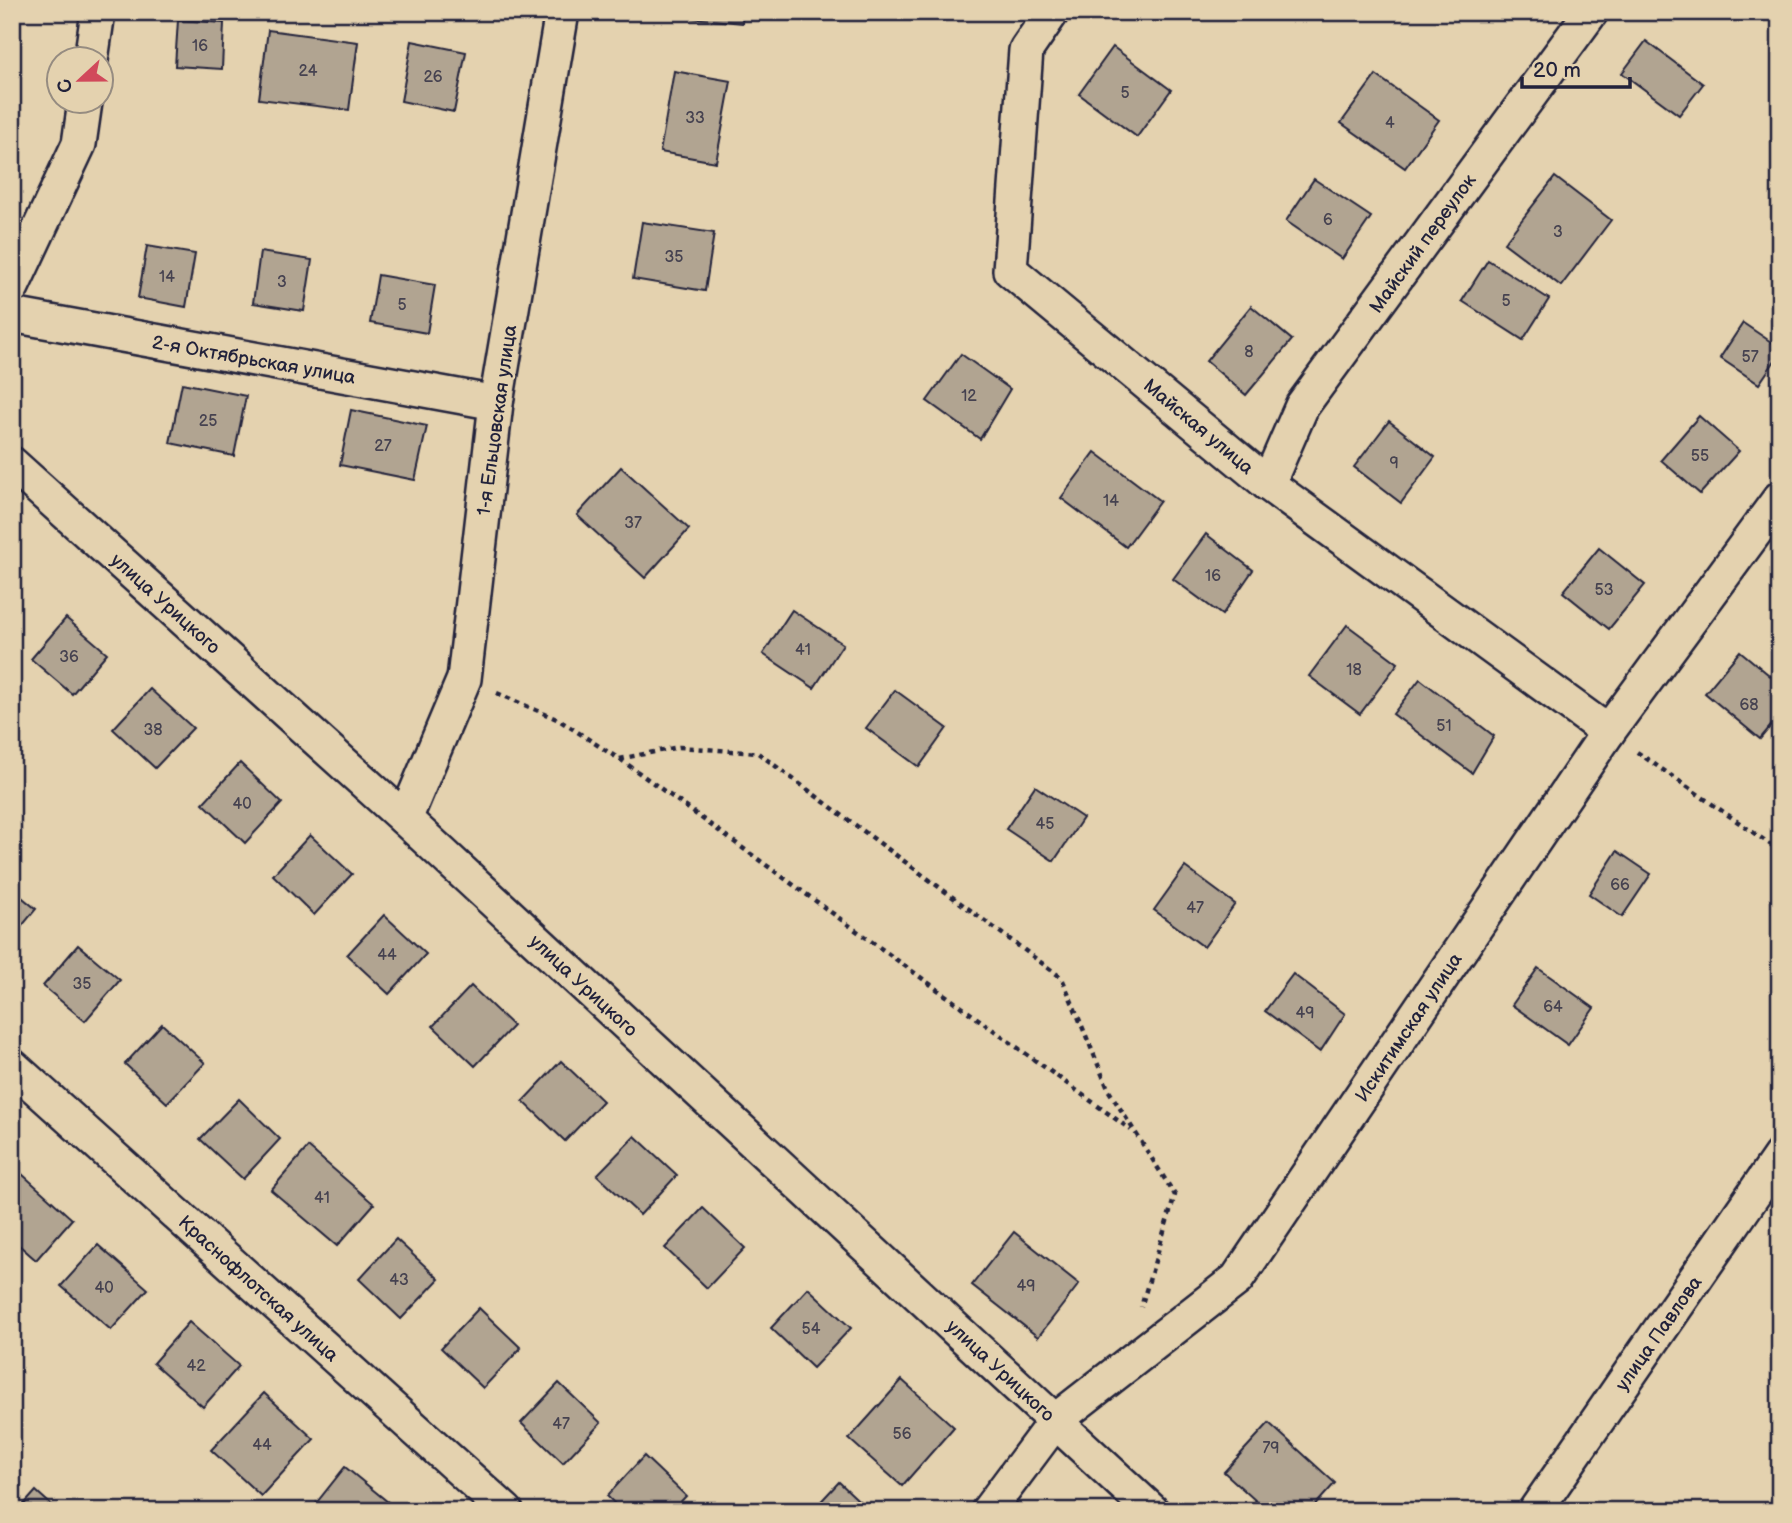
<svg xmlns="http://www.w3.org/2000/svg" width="1792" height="1523" font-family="'Balsamiq Sans',sans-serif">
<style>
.building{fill:#b1a491;stroke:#22223b;stroke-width:2}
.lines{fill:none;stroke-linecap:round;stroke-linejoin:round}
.minor-casing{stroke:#22223b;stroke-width:38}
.path{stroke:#22223b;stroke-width:4.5;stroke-dasharray:5 5;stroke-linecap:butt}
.minor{stroke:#e4d2af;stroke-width:33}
.labels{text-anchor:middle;stroke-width:5;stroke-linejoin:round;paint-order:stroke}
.number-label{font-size:16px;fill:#464250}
.street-label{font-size:19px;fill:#22223b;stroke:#e4d2af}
</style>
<rect width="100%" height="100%" fill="#e4d2af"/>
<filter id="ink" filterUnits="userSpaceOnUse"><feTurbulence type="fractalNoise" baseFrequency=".0143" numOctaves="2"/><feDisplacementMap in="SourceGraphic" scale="14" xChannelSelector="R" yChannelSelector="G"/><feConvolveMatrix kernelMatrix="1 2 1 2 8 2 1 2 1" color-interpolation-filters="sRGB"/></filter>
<g filter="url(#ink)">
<g class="building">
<polygon points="682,12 743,12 742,23 682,17"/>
<polygon points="178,20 224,23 222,69 175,66"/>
<polygon points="268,30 358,42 349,110 259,99"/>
<polygon points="412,41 466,52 454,112 401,101"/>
<polygon points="1646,41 1703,84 1679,115 1622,73"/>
<polygon points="1113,47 1171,90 1137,137 1079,94"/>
<polygon points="674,71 731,81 716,162 660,152"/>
<polygon points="1376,75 1439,120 1405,168 1341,123"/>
<polygon points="1555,177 1611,220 1561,286 1504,243"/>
<polygon points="1314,179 1371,217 1342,259 1286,221"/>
<polygon points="642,222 714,233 705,291 633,279"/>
<polygon points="147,246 195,254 186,307 138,298"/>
<polygon points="260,252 312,260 304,311 253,303"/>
<polygon points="1488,260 1549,299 1523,340 1462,301"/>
<polygon points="378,275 435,285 427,333 370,323"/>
<polygon points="1251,306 1292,340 1246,395 1206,361"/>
<polygon points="1743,323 1780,348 1780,353 1759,384 1720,358"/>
<polygon points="961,354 1010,389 980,439 927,401"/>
<polygon points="182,383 246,396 234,456 170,443"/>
<polygon points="351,410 427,426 415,480 340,465"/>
<polygon points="1699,416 1739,451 1700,494 1661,460"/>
<polygon points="1389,421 1435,457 1401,503 1354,467"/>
<polygon points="1095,452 1160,501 1126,547 1061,498"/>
<polygon points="621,467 689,529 645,578 577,515"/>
<polygon points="1206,534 1253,570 1222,615 1173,579"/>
<polygon points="1599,548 1645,585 1609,629 1563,592"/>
<polygon points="792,610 843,644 814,688 763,654"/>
<polygon points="66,618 107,653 72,694 31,659"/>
<polygon points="1347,625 1398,663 1360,714 1309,676"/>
<polygon points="1740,651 1780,684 1780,715 1760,739 1705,693"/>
<polygon points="1420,679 1494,736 1472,773 1393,714"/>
<polygon points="150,689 193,728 155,768 113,729"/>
<polygon points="895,690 947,728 919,767 866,728"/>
<polygon points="240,763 282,803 245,843 203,803"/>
<polygon points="1035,786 1083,818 1054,861 1006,829"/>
<polygon points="310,835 352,874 314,915 273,875"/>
<polygon points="1617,851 1651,874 1622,917 1589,894"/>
<polygon points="1185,867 1235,904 1204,947 1154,910"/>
<polygon points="12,889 36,909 12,938"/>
<polygon points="384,915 426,954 389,994 347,955"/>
<polygon points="78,945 120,980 85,1021 43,986"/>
<polygon points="1538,968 1594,1008 1568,1045 1512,1005"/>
<polygon points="1293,974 1345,1014 1320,1052 1265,1011"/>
<polygon points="471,986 513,1026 475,1066 433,1026"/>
<polygon points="162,1024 205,1063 167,1103 125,1064"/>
<polygon points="561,1061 603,1101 565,1141 523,1101"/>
<polygon points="239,1099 280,1139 243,1179 200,1139"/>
<polygon points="635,1136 677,1175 640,1215 597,1175"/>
<polygon points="308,1147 374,1204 337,1246 271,1190"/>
<polygon points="22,1174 72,1219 36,1260 12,1239 12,1186"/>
<polygon points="703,1208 745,1248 707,1288 665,1248"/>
<polygon points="1014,1232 1079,1284 1038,1337 972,1285"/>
<polygon points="396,1239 439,1279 401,1319 359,1279"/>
<polygon points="98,1245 148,1289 111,1330 61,1286"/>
<polygon points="808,1288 851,1328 813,1368 771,1328"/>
<polygon points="479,1308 521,1348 483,1388 441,1348"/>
<polygon points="189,1322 239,1366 203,1407 153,1363"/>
<polygon points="902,1380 954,1427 902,1486 849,1439"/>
<polygon points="559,1383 601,1423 563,1463 521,1423"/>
<polygon points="264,1393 314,1439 261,1496 211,1450"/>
<polygon points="1269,1423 1335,1483 1310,1511 1267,1511 1224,1472"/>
<polygon points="644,1456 686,1496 672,1511 622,1511 607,1496"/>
<polygon points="345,1467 394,1507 391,1511 310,1511"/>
<polygon points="839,1482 870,1511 812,1511"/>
<polygon points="36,1491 58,1511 18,1511"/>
</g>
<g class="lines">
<defs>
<g id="minor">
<polyline points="1052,12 1026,50 1010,270 1268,484 1608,732"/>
<polyline points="91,60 98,12"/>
<polyline points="12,287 79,144 85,102"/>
<polyline points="12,315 496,403"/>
<polyline points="12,464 405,819 1152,1511"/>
<polyline points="1268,484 1302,406 1591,12"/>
<polyline points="405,819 464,679 496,403 562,12"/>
<polyline points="12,1066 506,1511"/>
<polyline points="988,1511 1056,1420 1237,1279 1608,732 1780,498"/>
<polyline points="1535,1511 1780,1156"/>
</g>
</defs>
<use href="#minor" class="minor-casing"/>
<g class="path">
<polyline points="497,693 559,720 619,759 679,747 758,753 1062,978 1109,1091 1175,1195 1141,1307"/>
<polyline points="1637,752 1780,851"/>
<polyline points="620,759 1131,1130"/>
</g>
<use href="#minor" class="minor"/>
</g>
</g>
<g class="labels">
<g class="number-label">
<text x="200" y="51">16</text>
<text x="308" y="76">24</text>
<text x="433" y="82">26</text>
<text x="1125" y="98">5</text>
<text x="695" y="123">33</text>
<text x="1390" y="128">4</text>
<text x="1328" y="225">6</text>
<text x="1558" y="237">3</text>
<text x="674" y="262">35</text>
<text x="167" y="282">14</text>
<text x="282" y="287">3</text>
<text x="1506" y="306">5</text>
<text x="402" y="310">5</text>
<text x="1249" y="357">8</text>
<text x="1750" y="362">57</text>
<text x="969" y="401">12</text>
<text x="208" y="426">25</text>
<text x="383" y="451">27</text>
<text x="1700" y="461">55</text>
<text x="1394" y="468">9</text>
<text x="1111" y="506">14</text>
<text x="633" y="528">37</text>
<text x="1213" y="581">16</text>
<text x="1604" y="595">53</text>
<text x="803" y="655">41</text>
<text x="69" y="662">36</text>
<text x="1354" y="675">18</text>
<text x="1749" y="710">68</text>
<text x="1444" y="731">51</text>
<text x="153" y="735">38</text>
<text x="242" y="809">40</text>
<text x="1045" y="829">45</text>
<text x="1620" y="890">66</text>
<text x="1195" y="913">47</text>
<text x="387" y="960">44</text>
<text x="82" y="989">35</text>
<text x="1553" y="1012">64</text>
<text x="1305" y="1018">49</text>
<text x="322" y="1203">41</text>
<text x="399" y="1285">43</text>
<text x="1026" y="1291">49</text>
<text x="104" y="1293">40</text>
<text x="811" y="1334">54</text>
<text x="196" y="1371">42</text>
<text x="561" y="1429">47</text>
<text x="902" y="1439">56</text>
<text x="262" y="1450">44</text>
<text x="1271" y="1453">79</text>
</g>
<g class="street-label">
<text transform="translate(1422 243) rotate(-54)" y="7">Майский переулок</text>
<text transform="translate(254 359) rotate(10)" y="7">2-я Октябрьская улица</text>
<text transform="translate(496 420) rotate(-82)" y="7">1-я Ельцовская улица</text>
<text transform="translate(1199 426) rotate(40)" y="7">Майская улица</text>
<text transform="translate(166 603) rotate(42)" y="7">улица Урицкого</text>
<text transform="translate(584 985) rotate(43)" y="7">улица Урицкого</text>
<text transform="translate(1408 1027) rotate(-56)" y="7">Искитимская улица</text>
<text transform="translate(259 1288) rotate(42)" y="7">Краснофлотская улица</text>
<text transform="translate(1658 1333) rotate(-55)" y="7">улица Павлова</text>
<text transform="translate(1001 1370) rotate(43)" y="7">улица Урицкого</text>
</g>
</g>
<rect width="1792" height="1523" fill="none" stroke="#e4d2af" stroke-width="42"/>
<rect x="21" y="21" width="1750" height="1481" fill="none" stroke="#22223b" stroke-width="2.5" filter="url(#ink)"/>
<g transform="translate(80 80) rotate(248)"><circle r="33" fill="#e4d2af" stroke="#968c81" stroke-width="2"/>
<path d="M0-5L12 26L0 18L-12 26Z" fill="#d1495b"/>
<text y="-10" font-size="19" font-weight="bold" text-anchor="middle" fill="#22223b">С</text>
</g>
<path d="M1522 77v10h108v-10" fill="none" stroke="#22223b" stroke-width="3.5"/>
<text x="1533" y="77" font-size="21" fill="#22223b" stroke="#e4d2af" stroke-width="5" paint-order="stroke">20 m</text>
</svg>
